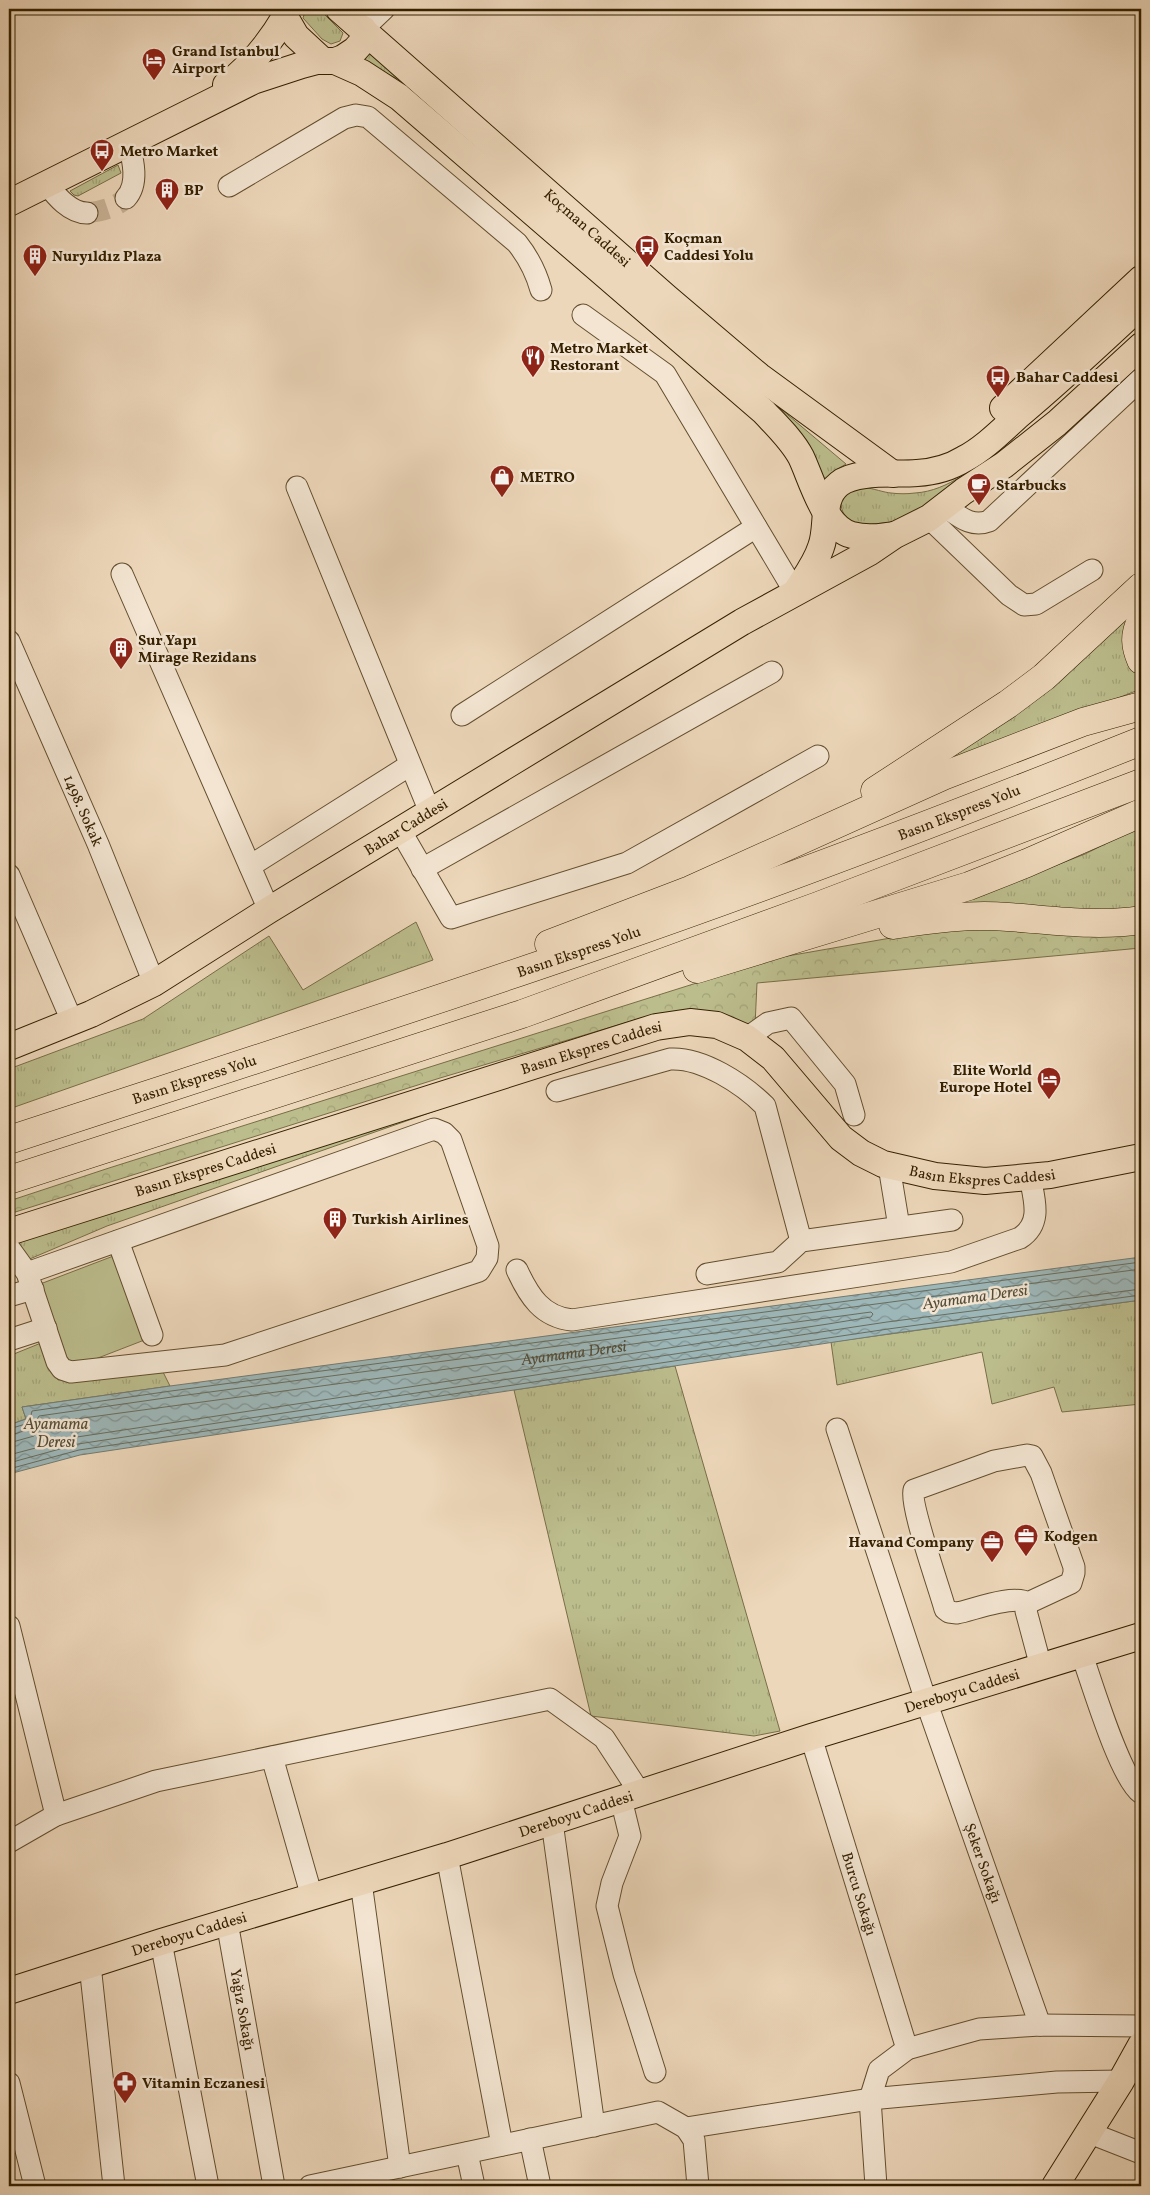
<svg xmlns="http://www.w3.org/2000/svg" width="1150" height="2195" font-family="Vollkorn,serif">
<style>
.grass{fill:url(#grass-tufts);stroke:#786e46}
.forest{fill:url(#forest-crowns);stroke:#786e46}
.green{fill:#bcbd8d;stroke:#786e46}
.water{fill:url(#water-waves);stroke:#737b6f}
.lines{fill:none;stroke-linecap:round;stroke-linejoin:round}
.shore{stroke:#696c5c;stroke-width:1}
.minor-tunnel{stroke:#c8b295;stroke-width:21;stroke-dasharray:21 11;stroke-linecap:butt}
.minor-casing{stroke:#634e2e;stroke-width:23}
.major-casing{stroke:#352000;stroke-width:28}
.highway-casing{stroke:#352000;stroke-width:29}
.minor{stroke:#f3e5d2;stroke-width:21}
.major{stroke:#edd7ba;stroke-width:26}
.highway{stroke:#edd7ba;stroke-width:28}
.labels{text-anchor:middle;stroke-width:5;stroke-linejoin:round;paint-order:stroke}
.poi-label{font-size:15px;font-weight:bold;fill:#352000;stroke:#f3e5d2;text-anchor:start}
.street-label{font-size:15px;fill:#352000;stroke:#f3e5d2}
.water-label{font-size:16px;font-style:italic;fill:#544d38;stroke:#f3e5d2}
</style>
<defs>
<pattern id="grass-tufts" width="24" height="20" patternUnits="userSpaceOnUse" patternTransform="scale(1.25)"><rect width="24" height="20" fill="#bcbd8d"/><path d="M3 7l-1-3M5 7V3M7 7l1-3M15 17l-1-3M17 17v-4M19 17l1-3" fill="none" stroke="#a2a278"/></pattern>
<pattern id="forest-crowns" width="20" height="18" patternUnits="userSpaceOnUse" patternTransform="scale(1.25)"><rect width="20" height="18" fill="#bcbd8d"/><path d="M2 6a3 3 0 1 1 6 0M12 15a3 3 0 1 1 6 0" fill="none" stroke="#a2a278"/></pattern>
<pattern id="water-waves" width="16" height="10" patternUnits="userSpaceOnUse" patternTransform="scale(1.25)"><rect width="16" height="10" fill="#9db7b9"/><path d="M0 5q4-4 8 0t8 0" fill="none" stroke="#819494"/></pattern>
</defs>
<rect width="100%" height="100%" fill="#edd7ba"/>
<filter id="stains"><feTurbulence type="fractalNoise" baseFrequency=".004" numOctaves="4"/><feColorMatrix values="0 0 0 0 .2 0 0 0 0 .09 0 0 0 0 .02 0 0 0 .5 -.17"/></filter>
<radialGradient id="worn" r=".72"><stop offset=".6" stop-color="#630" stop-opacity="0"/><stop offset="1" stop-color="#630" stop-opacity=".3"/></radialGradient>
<g class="grass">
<polygon points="306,9 319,9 343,33 340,41 331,44 322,39 303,18"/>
<polygon points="371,50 763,394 846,464 834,471 823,483 417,94 400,80 362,62"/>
<polygon points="118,165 121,173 78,196 74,195 70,191"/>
<path d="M 962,476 L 963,478 L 902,521 L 864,525 L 850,523 C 844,515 839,508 842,498 C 849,477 877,492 891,493 C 899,494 907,494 915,493 C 932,492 947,485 962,476 Z"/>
<polygon points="1130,611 1130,663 1141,678 1141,689 948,764 946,759"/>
<polygon points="1137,828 1135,842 1137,860 1141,870 1141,909 1094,913 955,905 1085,854"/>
<polygon points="416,922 433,960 9,1109 9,1069 143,1019 269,936 303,990"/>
<polygon points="449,1106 107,1226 25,1261 17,1235"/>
<polygon points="1141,1300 1141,1404 1062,1412 1054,1387 992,1404 982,1352 837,1385 831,1342"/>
<polygon points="41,1343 58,1380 161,1368 170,1386 22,1407 26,1419 9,1425 9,1356"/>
<polygon points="675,1366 780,1731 754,1736 591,1716 514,1390"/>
</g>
<polygon class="forest" points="948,928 1141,931 1141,948 757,983 755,1026 693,1014 635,1020 440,1078 9,1214 9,1201 109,1168 776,958"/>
<polygon class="green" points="116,1255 147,1339 67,1370 35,1286"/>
<polygon class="water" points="1141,1257 1141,1300 888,1334 80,1455 9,1474 9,1425 26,1419 22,1407 170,1386"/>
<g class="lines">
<g class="shore">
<polyline points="9,1429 29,1423 32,1411 171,1391 1141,1262"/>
<polyline points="9,1436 32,1428 39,1416 172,1397 1141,1269"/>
<path id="s1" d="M 9,1443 L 34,1436 L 46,1423 L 871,1312 L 873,1314 L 871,1317 L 828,1324 L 77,1437 L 9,1455"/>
<polyline points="9,1463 78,1444 887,1322 1141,1289"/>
<polyline points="9,1469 79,1450 888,1329 1141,1295"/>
</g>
<path class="minor-tunnel" d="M 87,213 C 102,211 115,208 126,198"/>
<defs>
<g id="minor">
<polyline points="363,29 384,9"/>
<path d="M 47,184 C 56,196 70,213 87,213"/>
<path d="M 229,186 L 344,118 L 356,115 L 368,117 L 517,243 C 529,258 536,272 541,290"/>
<path d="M 126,198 C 139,184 133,160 129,144"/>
<polyline points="583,315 665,374 795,592"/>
<polyline points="297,487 430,812"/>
<path d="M 944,506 C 959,516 971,528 989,521 L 1141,379"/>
<polyline points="929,518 1009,595 1024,605 1036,604 1092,570"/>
<polyline points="122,574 269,910"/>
<path id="s2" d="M 9,641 L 98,844 L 154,983"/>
<polyline points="462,715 756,527"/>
<polyline points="400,830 451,918 627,863 818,756"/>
<polyline points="250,866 410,765"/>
<polyline points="422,869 772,672"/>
<polyline points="9,875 72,1021"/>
<polyline points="747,1038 768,1023 791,1018 845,1084 854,1115"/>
<path d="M 557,1091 L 670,1059 C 702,1057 743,1084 765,1106 L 801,1241"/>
<polyline points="889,1166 899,1227"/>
<polyline points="118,1241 152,1335"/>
<polyline points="9,1248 27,1273 57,1362 62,1369 71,1372 225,1355 479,1271 487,1258 488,1246 451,1140 444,1133 434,1129 27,1273"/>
<path d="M 517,1270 C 529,1296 542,1317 572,1320 L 951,1262 L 1020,1238 C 1043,1223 1034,1199 1030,1177"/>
<polyline points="707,1274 778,1262 801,1241 952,1220"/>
<polyline points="9,1296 33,1289"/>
<polyline points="9,1340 46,1328"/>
<path id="s3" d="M 837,1429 L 926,1701 L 1040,2025"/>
<path d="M 1027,1455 L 1032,1456 L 1041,1473 L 1074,1567 L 1074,1573 L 1071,1583 L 1028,1603 C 1013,1594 973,1610 957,1613 L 949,1612 L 945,1609 C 940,1590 909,1503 914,1490 L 994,1461 Z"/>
<polyline points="1028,1603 1026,1611 1041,1667"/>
<polyline points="9,1626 56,1815"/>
<path d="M 1082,1655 C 1092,1683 1120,1778 1141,1793"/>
<path id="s4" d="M 811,1737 L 907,2049"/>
<polyline points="272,1757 312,1897"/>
<polyline points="621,1799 630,1836 612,1883 607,1906 624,1974 655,2072"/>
<polyline points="552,1822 594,2126"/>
<polyline points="9,1842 56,1815 156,1781 550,1699 604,1738 640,1793"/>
<polyline points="447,1856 502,2145"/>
<polyline points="361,1882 400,2167"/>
<path id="s5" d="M 227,1922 L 274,2186"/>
<polyline points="161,1942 208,2186"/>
<polyline points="90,1965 114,2186"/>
<polyline points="9,2083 35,2186"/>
<polyline points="686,2128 870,2099 1057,2082 1121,2081"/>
<polyline points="1090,2133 1141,2153"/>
<polyline points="530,2139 540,2186"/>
<polyline points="467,2153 474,2186"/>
<polyline points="310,2186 658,2112 686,2128 694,2140 698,2186"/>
<polyline points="876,2186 870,2099 879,2070 907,2049 979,2029 1040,2025 1141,2026"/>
</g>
<g id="major">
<polyline points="287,9 285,17 296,36 323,61"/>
<path id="s6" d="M 339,9 L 666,297 L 759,376 L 893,474"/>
<path d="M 335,61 L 362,73 L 399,97 L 764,412 C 777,426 792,440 801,457 C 812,480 824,528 852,535 C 866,539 880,537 894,535"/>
<path d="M 226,85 C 250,67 269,44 285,17"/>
<polyline points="9,203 253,81 302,65 317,61 335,61 343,58 355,50 363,41 365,35 363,29"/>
<polyline points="1003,408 1141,279"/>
<path d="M 797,590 C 806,576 816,563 821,547 C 829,526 820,499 839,484 C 856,470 896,475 917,473 C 933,472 951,467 964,459 C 985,448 1003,429 1020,414 C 1062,379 1101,342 1141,305"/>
<path id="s7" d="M 9,1047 L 91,1014 L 154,983 L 269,910 L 742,622 L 870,552 L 895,535 L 929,518 L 964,491 L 1004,465 L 1057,423 L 1141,346"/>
<path id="s8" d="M 9,1232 L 656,1027 L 690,1022 L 717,1025 L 747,1038 L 773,1058 L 841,1138 L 861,1153 L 883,1164 L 935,1176 L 985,1181 L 1050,1175 L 1141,1157"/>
<path id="s9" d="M 9,1991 L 161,1942 L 447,1856 L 811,1737 L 1141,1636"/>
<polyline points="1055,2186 1121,2081 1141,2045"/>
</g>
<g id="highway">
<path d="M 1141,621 C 1134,635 1135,646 1141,660"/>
<polyline points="875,791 1008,704 1044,677 1141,587"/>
<path d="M 893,925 C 931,919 969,914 1008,917 C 1052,920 1097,927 1141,920"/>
<polyline points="549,944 690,890 943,776 1083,722 1141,706"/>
<polyline points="697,969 969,886 1027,863 1141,813"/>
<path id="s10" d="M 9,1140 C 210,1074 411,1010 610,941 C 789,879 966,811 1141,741"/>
<polyline points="9,1180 522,1014 818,906 1141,783"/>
</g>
</defs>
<use href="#minor" class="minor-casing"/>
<use href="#major" class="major-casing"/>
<use href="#highway" class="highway-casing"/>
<use href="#minor" class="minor"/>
<use href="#major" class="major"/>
<use href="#highway" class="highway"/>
</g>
<defs>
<symbol id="hotel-pin" viewBox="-11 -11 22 30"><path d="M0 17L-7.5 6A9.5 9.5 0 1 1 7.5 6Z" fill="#8f2418" stroke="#f3e5d2"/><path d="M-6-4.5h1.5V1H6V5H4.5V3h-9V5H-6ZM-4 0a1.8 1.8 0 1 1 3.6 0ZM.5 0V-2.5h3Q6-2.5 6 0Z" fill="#fff"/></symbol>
<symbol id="bus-pin" viewBox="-11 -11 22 30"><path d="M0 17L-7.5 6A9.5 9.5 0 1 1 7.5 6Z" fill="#8f2418" stroke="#f3e5d2"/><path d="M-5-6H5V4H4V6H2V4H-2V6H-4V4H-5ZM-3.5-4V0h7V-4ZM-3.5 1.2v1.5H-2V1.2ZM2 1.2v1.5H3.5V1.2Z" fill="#fff"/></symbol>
<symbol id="building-pin" viewBox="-11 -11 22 30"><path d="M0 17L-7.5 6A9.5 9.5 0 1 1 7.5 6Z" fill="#8f2418" stroke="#f3e5d2"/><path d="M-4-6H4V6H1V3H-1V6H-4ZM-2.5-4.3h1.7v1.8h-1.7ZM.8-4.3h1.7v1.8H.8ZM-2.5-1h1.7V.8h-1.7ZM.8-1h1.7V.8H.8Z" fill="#fff"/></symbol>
<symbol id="restaurant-pin" viewBox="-11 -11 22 30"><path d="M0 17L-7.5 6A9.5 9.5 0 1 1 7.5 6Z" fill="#8f2418" stroke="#f3e5d2"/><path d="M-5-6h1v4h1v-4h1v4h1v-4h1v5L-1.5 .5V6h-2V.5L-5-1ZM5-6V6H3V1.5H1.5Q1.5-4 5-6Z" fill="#fff"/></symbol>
<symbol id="shop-pin" viewBox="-11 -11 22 30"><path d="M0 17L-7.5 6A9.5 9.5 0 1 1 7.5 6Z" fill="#8f2418" stroke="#f3e5d2"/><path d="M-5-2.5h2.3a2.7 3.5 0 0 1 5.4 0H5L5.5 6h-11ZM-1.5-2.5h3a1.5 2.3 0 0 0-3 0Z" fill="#fff"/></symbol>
<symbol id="cafe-pin" viewBox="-11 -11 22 30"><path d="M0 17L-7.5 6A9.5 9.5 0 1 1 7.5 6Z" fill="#8f2418" stroke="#f3e5d2"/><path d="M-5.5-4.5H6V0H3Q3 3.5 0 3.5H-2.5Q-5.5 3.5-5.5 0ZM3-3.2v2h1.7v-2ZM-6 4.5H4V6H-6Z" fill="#fff"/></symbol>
<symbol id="office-pin" viewBox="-11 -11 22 30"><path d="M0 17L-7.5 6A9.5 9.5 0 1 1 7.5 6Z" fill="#8f2418" stroke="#f3e5d2"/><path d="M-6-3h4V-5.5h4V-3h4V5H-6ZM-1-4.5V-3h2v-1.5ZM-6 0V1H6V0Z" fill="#fff"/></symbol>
<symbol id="pharmacy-pin" viewBox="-11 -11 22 30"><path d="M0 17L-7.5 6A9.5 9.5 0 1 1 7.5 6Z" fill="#8f2418" stroke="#f3e5d2"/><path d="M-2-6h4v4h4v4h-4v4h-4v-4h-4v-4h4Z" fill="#fff"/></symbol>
</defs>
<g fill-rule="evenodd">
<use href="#hotel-pin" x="140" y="46" width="28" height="38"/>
<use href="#bus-pin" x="88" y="137" width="28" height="38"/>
<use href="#building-pin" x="153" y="176" width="28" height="38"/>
<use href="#bus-pin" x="633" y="233" width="28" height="38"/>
<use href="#building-pin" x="21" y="242" width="28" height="38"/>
<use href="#restaurant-pin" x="519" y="343" width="28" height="38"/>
<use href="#bus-pin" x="984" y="363" width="28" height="38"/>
<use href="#shop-pin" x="488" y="463" width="28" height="38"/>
<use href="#cafe-pin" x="965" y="471" width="28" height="38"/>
<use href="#building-pin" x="107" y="635" width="28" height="38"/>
<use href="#hotel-pin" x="1035" y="1065" width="28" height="38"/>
<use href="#building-pin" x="321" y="1205" width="28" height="38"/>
<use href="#office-pin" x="1012" y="1522" width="28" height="38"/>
<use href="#office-pin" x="978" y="1528" width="28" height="38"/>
<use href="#pharmacy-pin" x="111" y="2069" width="28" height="38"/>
</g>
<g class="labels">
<g class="poi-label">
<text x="172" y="56">Grand Istanbul<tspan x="172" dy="17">Airport</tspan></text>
<text x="120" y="156">Metro Market</text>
<text x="184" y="195">BP</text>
<text x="664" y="243">Koçman<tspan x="664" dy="17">Caddesi Yolu</tspan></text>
<text x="52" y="261">Nuryıldız Plaza</text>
<text x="550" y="353">Metro Market<tspan x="550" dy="17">Restorant</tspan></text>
<text x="1016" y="382">Bahar Caddesi</text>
<text x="520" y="482">METRO</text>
<text x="996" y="490">Starbucks</text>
<text x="138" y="645">Sur Yapı<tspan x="138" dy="17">Mirage Rezidans</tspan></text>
<text x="1032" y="1075" text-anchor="end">Elite World<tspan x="1032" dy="17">Europe Hotel</tspan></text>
<text x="352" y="1224">Turkish Airlines</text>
<text x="1044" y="1541">Kodgen</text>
<text x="974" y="1547" text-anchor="end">Havand Company</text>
<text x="142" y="2088">Vitamin Eczanesi</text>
</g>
<g class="street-label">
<text dy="5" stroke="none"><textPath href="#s6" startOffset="331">Koçman Caddesi</textPath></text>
<text dy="5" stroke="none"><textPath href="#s2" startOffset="185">1498. Sokak</textPath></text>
<text dy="5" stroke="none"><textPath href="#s10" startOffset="1005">Basın Ekspress Yolu</textPath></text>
<text dy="5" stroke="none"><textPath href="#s7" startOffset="455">Bahar Caddesi</textPath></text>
<text dy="5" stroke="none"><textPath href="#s10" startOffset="600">Basın Ekspress Yolu</textPath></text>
<text dy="5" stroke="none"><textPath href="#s8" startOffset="611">Basın Ekspres Caddesi</textPath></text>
<text dy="5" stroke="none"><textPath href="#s10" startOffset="195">Basın Ekspress Yolu</textPath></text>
<text dy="5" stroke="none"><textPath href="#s8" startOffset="206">Basın Ekspres Caddesi</textPath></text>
<text dy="5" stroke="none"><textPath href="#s8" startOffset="1061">Basın Ekspres Caddesi</textPath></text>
<text dy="5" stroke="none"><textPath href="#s9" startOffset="999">Dereboyu Caddesi</textPath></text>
<text dy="5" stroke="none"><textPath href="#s9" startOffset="594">Dereboyu Caddesi</textPath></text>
<text dy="5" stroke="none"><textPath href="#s3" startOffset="458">Şeker Sokağı</textPath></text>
<text dy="5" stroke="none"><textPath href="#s4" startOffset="164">Burcu Sokağı</textPath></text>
<text dy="5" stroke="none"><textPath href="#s9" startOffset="189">Dereboyu Caddesi</textPath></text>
<text dy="5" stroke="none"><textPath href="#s5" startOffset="89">Yağız Sokağı</textPath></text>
</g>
<g class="water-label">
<text transform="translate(975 1296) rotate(-8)" y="6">Ayamama Deresi</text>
<text dy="6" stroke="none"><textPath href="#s1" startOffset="576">Ayamama Deresi</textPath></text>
<text x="56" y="1429">Ayamama<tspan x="56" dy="18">Deresi</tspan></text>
</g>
</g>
<rect width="1150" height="2195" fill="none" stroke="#edd7ba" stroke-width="30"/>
<rect x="10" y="10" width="1130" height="2175" fill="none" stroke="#352000" stroke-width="2.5"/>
<rect x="15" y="15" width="1120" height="2165" fill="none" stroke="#352000"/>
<rect width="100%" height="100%" filter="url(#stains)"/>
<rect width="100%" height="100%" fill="url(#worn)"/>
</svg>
